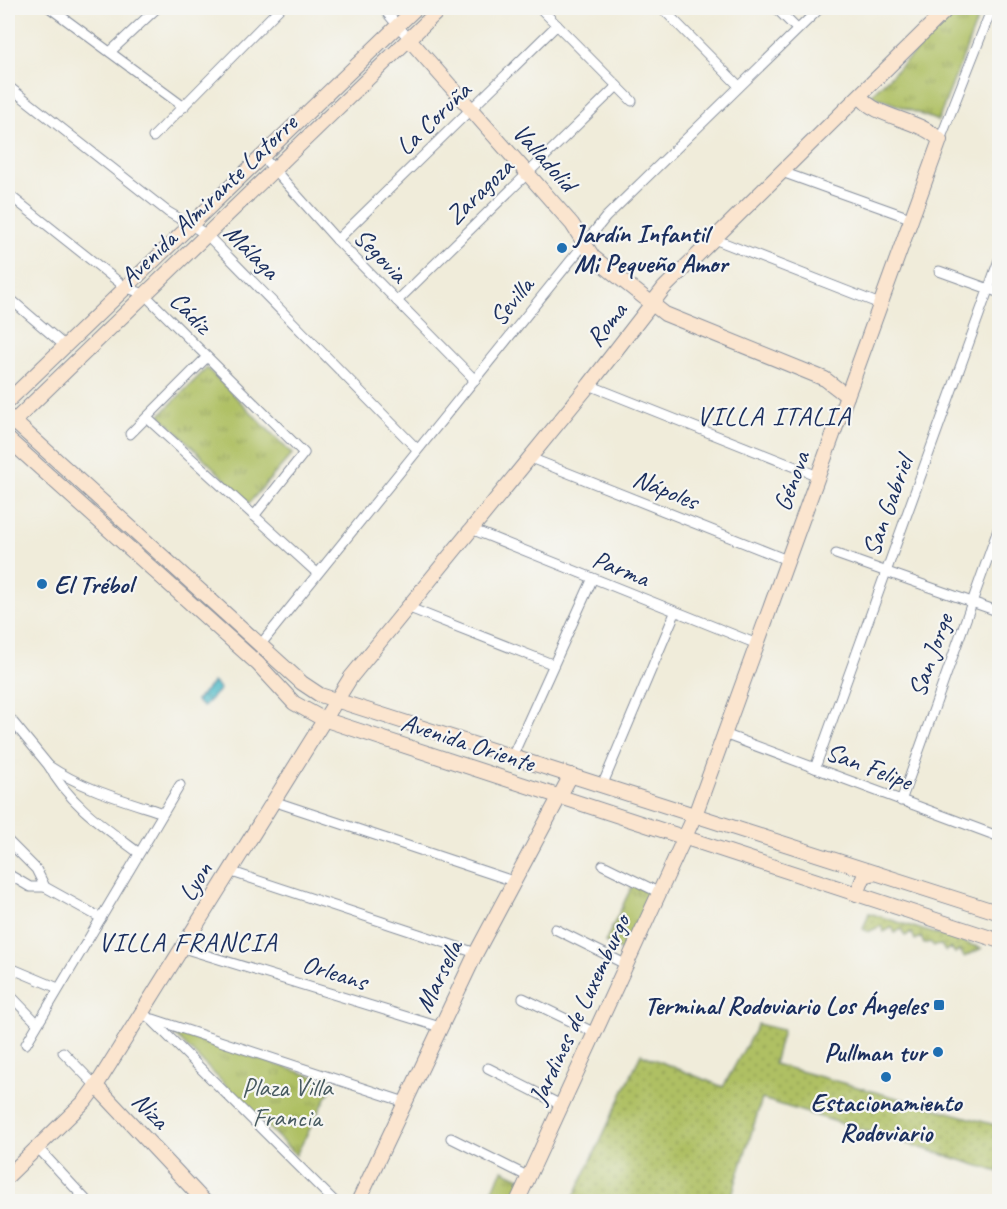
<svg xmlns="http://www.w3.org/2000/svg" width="1007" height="1209" font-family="Caveat,sans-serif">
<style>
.grass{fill:url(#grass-dots);stroke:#657860;stroke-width:1.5}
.park{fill:url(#park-tufts);stroke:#657860;stroke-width:1.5}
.water{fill:url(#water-waves);stroke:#327492;stroke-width:1.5}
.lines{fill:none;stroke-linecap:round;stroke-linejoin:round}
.street-casing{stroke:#868e9c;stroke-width:11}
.secondary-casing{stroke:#868e9c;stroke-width:16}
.street{stroke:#fff;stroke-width:9}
.secondary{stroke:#fbe5cf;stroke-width:14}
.poi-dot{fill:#1f6fb2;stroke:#f6f6f2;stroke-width:2}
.labels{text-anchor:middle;stroke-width:4.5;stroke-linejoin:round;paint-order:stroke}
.street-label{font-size:26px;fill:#1b2f5e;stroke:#f6f6f2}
.poi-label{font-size:26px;font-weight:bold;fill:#1b2f5e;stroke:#f6f6f2;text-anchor:start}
.park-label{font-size:26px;fill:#475a60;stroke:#f6f6f2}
.neighbourhood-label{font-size:27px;letter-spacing:1.5px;fill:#1b2f5e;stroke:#f6f6f2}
</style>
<defs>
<pattern id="grass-dots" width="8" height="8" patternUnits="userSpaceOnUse" patternTransform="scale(1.5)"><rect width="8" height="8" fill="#afc063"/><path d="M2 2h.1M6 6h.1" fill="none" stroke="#8e9c55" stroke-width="1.8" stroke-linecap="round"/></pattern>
<pattern id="park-tufts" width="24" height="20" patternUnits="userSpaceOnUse" patternTransform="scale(1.5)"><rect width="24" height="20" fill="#afc063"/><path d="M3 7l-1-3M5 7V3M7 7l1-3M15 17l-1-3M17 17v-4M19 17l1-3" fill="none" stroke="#8e9c55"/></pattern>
<pattern id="water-waves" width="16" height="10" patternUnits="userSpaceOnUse" patternTransform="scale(1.5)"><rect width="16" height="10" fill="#4ab8c5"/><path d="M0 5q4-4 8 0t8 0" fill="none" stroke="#3d96a3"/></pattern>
</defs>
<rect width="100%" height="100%" fill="#f6f6f2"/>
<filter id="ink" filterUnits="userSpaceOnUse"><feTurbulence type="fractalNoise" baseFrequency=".0167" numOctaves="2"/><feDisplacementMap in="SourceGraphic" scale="12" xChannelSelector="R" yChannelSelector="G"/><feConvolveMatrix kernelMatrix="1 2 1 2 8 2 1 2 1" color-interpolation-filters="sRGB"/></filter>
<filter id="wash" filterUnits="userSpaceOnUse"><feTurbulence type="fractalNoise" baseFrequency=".008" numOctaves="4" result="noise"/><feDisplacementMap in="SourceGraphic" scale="24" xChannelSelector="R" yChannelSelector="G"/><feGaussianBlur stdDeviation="1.35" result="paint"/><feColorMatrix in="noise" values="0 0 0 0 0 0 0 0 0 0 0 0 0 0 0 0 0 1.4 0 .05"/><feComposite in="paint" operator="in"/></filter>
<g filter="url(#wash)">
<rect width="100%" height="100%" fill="#f0ecda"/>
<g class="grass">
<polygon points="869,913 981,948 982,948 964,957 960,950 955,953 951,948 945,951 941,945 934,946 930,942 924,944 921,937 915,940 912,933 905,936 901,929 895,933 892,927 884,932 881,926 868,932 863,929"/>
<polygon points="758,1024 783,1030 774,1064 999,1126 999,1172 762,1099 730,1201 572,1201 641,1054 723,1087"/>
</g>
<g class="park">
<polygon points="960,8 982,8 938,121 871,95"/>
<polygon points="207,368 292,454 249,503 160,415"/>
<polygon points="633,884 654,895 629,955 605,942"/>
<polygon points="171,1031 334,1083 296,1155"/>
<polygon points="503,1170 524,1180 514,1201 486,1202"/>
</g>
<polygon class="water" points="213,682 220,689 203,707 196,701"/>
</g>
<g filter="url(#ink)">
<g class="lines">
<defs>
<g id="street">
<polyline points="50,8 184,107"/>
<polyline points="383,8 409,39"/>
<polyline points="540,8 632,101"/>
<polyline points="662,8 738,85"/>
<polyline points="776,8 797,29"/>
<polyline points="8,13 11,8"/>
<polyline points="110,52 157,8"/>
<polyline points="8,86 168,212 206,234 417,449"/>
<polyline points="153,137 280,8"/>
<polyline points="940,140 992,8"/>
<polyline points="262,156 337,240 475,380"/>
<polyline points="782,172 910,218"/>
<polyline points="8,194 125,287 144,294 304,453 254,516"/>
<polyline points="714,239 880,304"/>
<polyline points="337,240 557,25"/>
<polyline points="939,271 1000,293"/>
<polyline points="8,297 65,346"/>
<polyline points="397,301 617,86"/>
<polyline points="589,385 818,476"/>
<polyline points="147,418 317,573"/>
<polyline points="130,434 206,358"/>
<polyline points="528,457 787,560"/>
<polyline points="471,529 757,644"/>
<polyline points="836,554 1000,612"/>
<polyline points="407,607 552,664"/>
<polyline points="261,644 606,217 820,8"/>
<path d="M 8,716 L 49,766 C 83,789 124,800 163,813"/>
<polyline points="724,734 1000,837"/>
<polyline points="512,757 592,580"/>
<path d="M 49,766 C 68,803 107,829 139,853"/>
<polyline points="815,768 1000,257"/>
<polyline points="602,786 675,613"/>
<polyline points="273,801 513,881"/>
<polyline points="901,801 1000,524"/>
<polyline points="8,841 36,869 45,887 101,918"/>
<polyline points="603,865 660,893"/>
<polyline points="229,871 476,953"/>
<polyline points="8,874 30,887 45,887"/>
<polyline points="555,929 625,964"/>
<polyline points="183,948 440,1027"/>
<polyline points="8,967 58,988"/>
<polyline points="8,993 37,1023"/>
<polyline points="523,998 593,1032"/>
<polyline points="143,1014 151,1019 335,1202"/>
<polyline points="153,1019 405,1102"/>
<polyline points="26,1044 180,785"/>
<polyline points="63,1052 96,1086"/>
<polyline points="488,1068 561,1105"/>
<polyline points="451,1138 529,1177"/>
<polyline points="38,1148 88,1202"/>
</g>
<g id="secondary">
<polyline points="409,39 572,224 593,257 665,314 825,379 847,396"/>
<polyline points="8,401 416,8"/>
<polyline points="8,416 302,683 320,695 1000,913"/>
<polyline points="8,427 441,8"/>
<polyline points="8,439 258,664 294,703 323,719 1000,941"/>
<polyline points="857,894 864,876 875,873"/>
<polyline points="96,1086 205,1202"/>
<polyline points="8,1176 85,1101 96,1086 351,677 589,385 664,288 948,8"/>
<polyline points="358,1202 476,953 571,775"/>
<path d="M 517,1202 L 695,815 L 940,140 C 920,119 875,118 860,96"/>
</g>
</defs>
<use href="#street" class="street-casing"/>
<use href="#secondary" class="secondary-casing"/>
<use href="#street" class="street"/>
<use href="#secondary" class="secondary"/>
</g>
</g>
<g class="poi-dot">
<circle cx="562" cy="248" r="6"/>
<circle cx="42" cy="584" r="6"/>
<rect x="933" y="999" width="12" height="12" rx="3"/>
<circle cx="938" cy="1052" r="6"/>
<circle cx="886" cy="1077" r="6"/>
</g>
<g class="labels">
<g class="street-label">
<text transform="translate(433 118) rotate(-44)" y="9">La Coruña</text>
<text transform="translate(545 157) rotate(48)" y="9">Valladolid</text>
<text transform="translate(479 191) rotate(-44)" y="9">Zaragoza</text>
<text transform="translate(208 200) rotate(-44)" y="9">Avenida Almirante Latorre</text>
<text transform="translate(252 251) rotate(45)" y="9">Málaga</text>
<text transform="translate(381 255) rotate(46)" y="9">Segovia</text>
<text transform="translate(511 301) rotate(-51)" y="9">Sevilla</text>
<text transform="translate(191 312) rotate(46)" y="9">Cádiz</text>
<text transform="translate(606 324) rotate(-52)" y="9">Roma</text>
<text transform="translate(791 481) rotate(-70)" y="9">Génova</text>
<text transform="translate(666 489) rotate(22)" y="9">Nápoles</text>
<text transform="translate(887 506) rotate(-70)" y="9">San Gabriel</text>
<text transform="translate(621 568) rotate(22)" y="9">Parma</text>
<text transform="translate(930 655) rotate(-70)" y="9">San Jorge</text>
<text transform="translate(468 742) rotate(18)" y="9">Avenida Oriente</text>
<text transform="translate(869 766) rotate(21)" y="9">San Felipe</text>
<text transform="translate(195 881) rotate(-59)" y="9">Lyon</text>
<text transform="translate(335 972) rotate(17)" y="9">Orleans</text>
<text transform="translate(438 976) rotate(-64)" y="9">Marsella</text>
<text transform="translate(579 1009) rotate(-65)" y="9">Jardines de Luxemburgo</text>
<text transform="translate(151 1110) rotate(46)" y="9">Niza</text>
</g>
<g class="poi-label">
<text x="574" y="242">Jardín Infantil<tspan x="574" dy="30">Mi Pequeño Amor</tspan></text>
<text x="54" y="593">El Trébol</text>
<text x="927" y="1014" text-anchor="end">Terminal Rodoviario Los Ángeles</text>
<text x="926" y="1061" text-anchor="end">Pullman tur</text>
<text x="886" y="1111" text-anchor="middle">Estacionamiento<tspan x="886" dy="30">Rodoviario</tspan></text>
</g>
<g class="park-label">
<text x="287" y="1096">Plaza Villa<tspan x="287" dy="30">Francia</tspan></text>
</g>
<g class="neighbourhood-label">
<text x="774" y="425">VILLA ITALIA</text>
<text x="188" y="951">VILLA FRANCIA</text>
</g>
</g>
<rect width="1007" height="1209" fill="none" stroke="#f6f6f2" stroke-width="30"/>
</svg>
